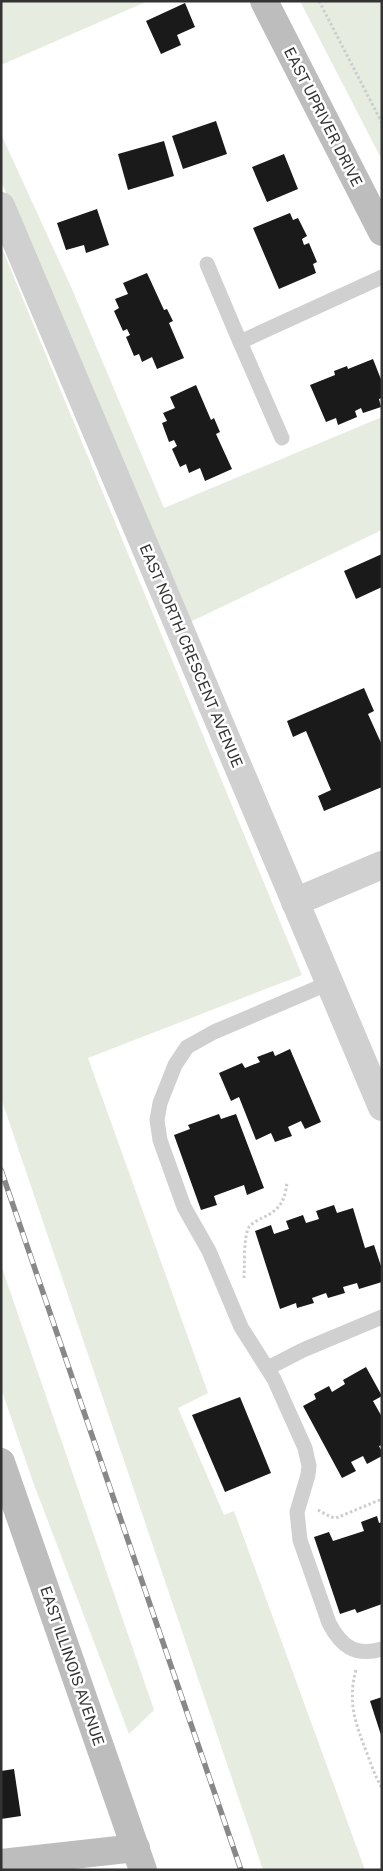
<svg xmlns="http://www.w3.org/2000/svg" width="383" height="1871" font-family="'Public Sans',sans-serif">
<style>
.green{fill:#e6ecdf}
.building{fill:#1a1a1a}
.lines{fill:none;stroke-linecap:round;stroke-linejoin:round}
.path{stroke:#cdcdcd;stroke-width:3;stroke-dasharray:2.5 2.5;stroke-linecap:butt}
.lane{stroke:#d0d0d0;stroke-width:15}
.street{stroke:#d0d0d0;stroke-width:28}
.secondary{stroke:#bdbdbd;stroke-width:28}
.rail-casing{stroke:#888;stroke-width:5.5}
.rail{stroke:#fff;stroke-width:4;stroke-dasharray:11;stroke-linecap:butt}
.labels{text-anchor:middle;stroke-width:5;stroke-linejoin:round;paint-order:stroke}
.street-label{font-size:15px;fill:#333;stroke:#fff}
</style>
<rect width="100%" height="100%" fill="#fff"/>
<g class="green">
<polygon points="1,1 148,1 1,65"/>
<polygon points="300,1 382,1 382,160"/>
<polygon points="1,134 72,289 164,508 382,417 382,530 188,623 1,181"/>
<polygon points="1,246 302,975 88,1058 208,1393 178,1408 224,1515 234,1511 365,1870 263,1870 1,1098"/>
<polygon points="1,1265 154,1710 129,1734 33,1482 1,1388"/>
</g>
<g class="building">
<polygon points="185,3 195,27 177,35 181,45 161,54 146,21"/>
<polygon points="216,121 227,154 183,169 172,136"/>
<polygon points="164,141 174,176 128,190 118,154"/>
<polygon points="284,154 298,189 267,202 252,167"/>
<polygon points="97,209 109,245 86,253 84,245 66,250 57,223"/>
<polygon points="290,213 293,220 298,218 307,236 302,239 304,245 309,243 317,262 313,264 316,273 279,289 253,228"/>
<polygon points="147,273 164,310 167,309 173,321 169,323 184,358 157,369 152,357 142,362 139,354 134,356 126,337 130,335 127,329 123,331 114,311 119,308 115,299 128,294 123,283"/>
<polygon points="373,359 382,382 382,398 379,399 381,407 363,413 361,408 355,411 357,417 338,425 336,418 326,422 310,385 335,375 334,371 347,366 348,369"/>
<polygon points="196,385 211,420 214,418 220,432 216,434 232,469 205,481 200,468 189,473 186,464 180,467 172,449 177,446 174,440 169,442 162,423 167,421 163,413 175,408 170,397"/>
<polygon points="382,554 382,587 356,599 344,571"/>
<polygon points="364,688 374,711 368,714 382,745 382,787 324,811 318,796 331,790 306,731 293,737 287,721"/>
<polygon points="290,1049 321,1122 305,1129 301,1121 288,1127 292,1136 275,1142 271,1133 256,1140 239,1097 231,1101 219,1073 242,1063 245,1068 260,1062 257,1057 273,1051 275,1056"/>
<polygon points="219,1114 221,1119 236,1114 264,1188 247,1195 244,1185 214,1196 217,1205 201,1210 174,1135 190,1129 188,1125"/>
<polygon points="334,1205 337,1213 353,1208 365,1248 374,1245 382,1269 382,1282 359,1289 357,1283 343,1287 345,1293 328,1298 326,1293 312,1298 314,1303 297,1308 296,1303 280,1309 255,1231 271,1225 274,1234 289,1229 286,1221 303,1215 306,1223 319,1219 316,1211"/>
<polygon points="366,1367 382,1396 373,1401 382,1417 382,1445 379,1446 382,1452 382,1456 367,1464 363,1456 351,1462 356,1471 342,1478 303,1406 316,1399 314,1394 329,1386 332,1392 345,1384 343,1380"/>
<polygon points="240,1397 271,1473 225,1492 192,1415"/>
<polygon points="377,1516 379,1523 382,1522 382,1604 357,1613 355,1609 340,1614 314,1537 329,1532 333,1541 364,1531 361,1522"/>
<polygon points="382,1697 382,1735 381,1735 370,1701"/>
<polygon points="14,1769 21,1816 1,1819 1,1771"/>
</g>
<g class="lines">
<g class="path">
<polyline points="319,1 382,123"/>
<path d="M 244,1278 C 245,1266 243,1237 249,1227 C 252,1223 258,1220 262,1218 C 280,1210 285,1201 287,1182"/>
<polyline points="318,1510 331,1517 336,1518 382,1499"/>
<path d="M 356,1670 C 347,1703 356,1725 368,1756 C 372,1767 376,1778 382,1788"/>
</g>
<g class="lane">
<polyline points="207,264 240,342"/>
<polyline points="282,438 240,342 382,277"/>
<path d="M 329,983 L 214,1032 L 187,1047 L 175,1065 L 160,1103 L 157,1120 L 160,1140 L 184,1207 L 209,1251 L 241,1327 L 274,1379 L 305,1448 L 309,1466 L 308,1475 L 297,1512 L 300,1540 L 329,1623 C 341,1646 355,1657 382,1649"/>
<polyline points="268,1368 303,1350 382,1317"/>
</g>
<g class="street">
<polyline points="1,206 382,1107"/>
<polyline points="295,902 382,865"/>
</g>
<g class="secondary">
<polyline points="264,1 382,232"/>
<polyline points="1,1462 143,1870"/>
<polyline points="1,1863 136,1848"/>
</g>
<defs>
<polyline id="rail" points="1,1170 241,1870"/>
</defs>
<use href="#rail" class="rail-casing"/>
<use href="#rail" class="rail"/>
</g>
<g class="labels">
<g class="street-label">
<text transform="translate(323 117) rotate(63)" y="5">EAST UPRIVER DRIVE</text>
<text transform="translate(191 656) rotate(67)" y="5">EAST NORTH CRESCENT AVENUE</text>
<text transform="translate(72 1666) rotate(71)" y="5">EAST ILLINOIS AVENUE</text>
</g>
</g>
<rect width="383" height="1871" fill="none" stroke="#333333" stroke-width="5"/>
</svg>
